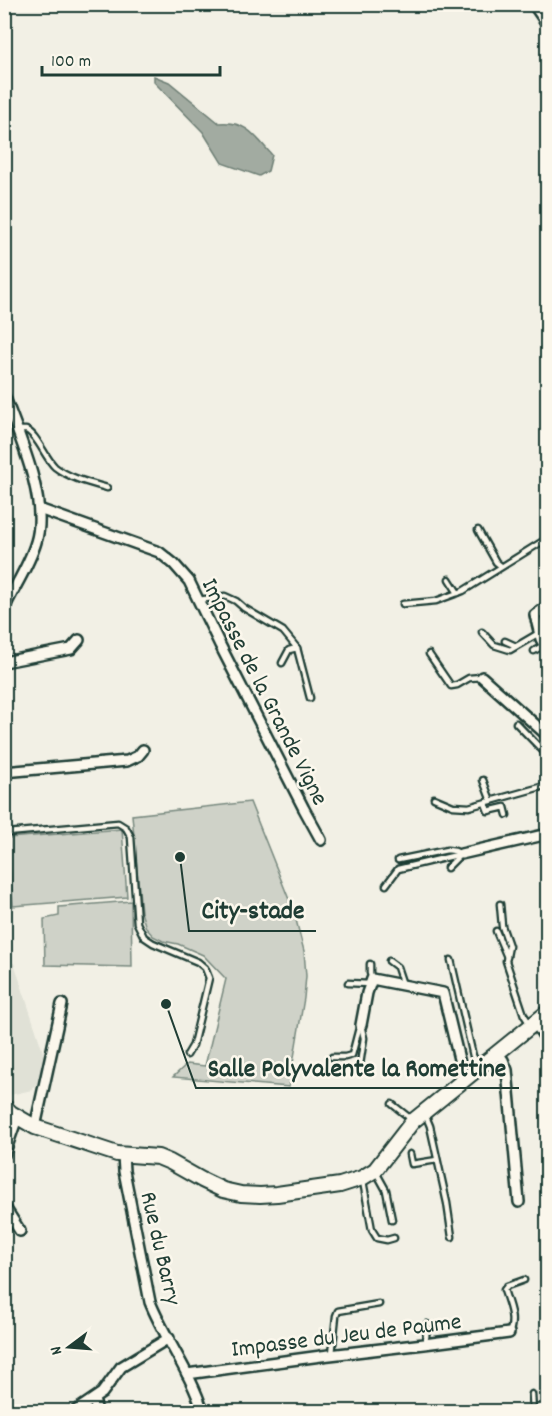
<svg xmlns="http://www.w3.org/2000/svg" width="552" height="1416" font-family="Dekko,sans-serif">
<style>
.built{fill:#e0e1d6}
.green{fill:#cfd2c8;stroke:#77887e;stroke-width:1.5}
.water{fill:#a2aba1;stroke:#6e7f75;stroke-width:1.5}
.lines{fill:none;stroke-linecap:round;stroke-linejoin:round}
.lane-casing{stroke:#1f3d34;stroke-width:9}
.street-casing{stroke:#1f3d34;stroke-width:14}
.secondary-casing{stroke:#1f3d34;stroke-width:18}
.primary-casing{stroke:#1f3d34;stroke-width:20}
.lane{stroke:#fbf7ec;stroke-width:4.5}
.street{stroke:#fbf7ec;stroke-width:9}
.secondary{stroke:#fbf7ec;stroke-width:14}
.primary{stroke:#fbf7ec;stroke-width:15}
.labels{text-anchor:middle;stroke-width:5;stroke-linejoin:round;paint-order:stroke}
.street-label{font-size:24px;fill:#1f3d34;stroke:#fbf7ec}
.leader{fill:none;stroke:#1f3d34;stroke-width:2}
.callout-dot{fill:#1f3d34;stroke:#fbf7ec;stroke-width:2}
.callout-label{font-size:26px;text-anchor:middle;font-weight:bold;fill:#1f3d34;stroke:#fbf7ec;stroke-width:5;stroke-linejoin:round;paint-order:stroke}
</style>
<rect width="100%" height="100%" fill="#f2f0e5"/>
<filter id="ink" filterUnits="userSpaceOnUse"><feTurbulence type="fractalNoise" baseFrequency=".0167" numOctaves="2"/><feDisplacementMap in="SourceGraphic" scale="12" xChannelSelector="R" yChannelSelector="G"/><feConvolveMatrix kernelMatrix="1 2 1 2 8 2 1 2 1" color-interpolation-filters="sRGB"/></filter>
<g filter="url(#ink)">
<polygon class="built" points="5,963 14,963 45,1058 42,1077 32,1090 10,1095 5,1085"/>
<g class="green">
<polygon points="250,802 294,912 304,951 306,976 304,998 289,1087 173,1077 187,1064 205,1066 226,979 203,955 178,944 163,941 153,936 146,928 141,912 132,815"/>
<polygon points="122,829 127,897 13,906 8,838"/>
<polygon points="131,901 132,967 45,965 44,919 59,916 59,907"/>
</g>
<path class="water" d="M 154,76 L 169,82 L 219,123 C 246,120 256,137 272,155 L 268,171 L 259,176 L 222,163 L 203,132 L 154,82 Z"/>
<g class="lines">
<defs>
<g id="lane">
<path d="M 17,430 C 18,430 25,430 26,430 C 37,434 45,458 55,467 C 69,478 90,483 107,488"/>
<polyline points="478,530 496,562 501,566"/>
<polyline points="449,579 458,593"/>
<polyline points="199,600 225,596 236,601 244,608 283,631 297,648"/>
<polyline points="403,604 436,601 463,591 548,538"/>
<polyline points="482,632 494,645 510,650 539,633"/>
<polyline points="505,641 516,646"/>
<polyline points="534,651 544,645"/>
<polyline points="429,654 451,686 457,685 469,678 482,677"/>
<polyline points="282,663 289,650 297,648 310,698"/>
<polyline points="516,723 548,756"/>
<polyline points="483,780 491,801"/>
<polyline points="434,798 453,806 469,807 548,785"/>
<polyline points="485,803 488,811 505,807 507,815"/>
<polyline points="4,835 7,833 118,823 126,828 131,837 137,923 144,937 153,943 198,962 205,968 209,978 193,1045 187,1055"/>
<polyline points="398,860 447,850 455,851 461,854"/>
<polyline points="447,868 461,854"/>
<polyline points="386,885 398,869 461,854"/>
<polyline points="500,904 502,926 509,946 506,961 524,1015 530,1024"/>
<polyline points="496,931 507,957"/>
<polyline points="451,960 473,1056 479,1065"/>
<polyline points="389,961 397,967 403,985"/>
<polyline points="370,964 370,973 372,979"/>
<polyline points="348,983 370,984"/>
<polyline points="332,1057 345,1057 352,1055 359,1028 361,1025"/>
<polyline points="359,1071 364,1038 361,1025"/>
<polyline points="392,1104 411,1119"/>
<polyline points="425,1114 430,1126 447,1203 452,1237"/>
<polyline points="410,1154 412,1164 437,1160"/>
<polyline points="376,1172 386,1190 392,1220"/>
<polyline points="363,1181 372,1230 377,1238 387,1240 394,1238"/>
<path d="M 509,1333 C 516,1320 508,1303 504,1290 L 507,1286 L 524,1280"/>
<polyline points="424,1344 426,1337 427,1324"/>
<polyline points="332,1354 336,1316 338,1311 379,1304"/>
<polyline points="532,1394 533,1412"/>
</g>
<g id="street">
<path d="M 4,395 C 19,436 49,501 36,542 C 29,566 14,587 4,609"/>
<polyline points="39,509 159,552 174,564 189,581 220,645 304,809 321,840"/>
<polyline points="548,606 535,615 541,639 548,651"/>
<polyline points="4,662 71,649 79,640"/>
<polyline points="482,677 548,736"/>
<polyline points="4,772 127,761 138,756 143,750"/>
<polyline points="461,854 548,834"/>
<polyline points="535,1023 548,1042"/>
<polyline points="361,1025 367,993 372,979 443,993 464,1080"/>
<polyline points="498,1053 503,1060 507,1070 519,1202"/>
<polyline points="35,1127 62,1004"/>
<polyline points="4,1155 17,1118"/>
<path d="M 123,1155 L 124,1171 L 150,1302 C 165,1339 191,1373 203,1412"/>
<polyline points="4,1206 20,1231"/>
<polyline points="187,1374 321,1356 424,1344 509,1333"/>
<polyline points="94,1399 97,1412"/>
<polyline points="74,1412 102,1393 121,1367 169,1338"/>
</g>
<polyline id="secondary" points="4,1106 11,1113 35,1127 117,1154 158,1157 170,1162 202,1180 223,1190 241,1194 260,1195 277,1194 340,1185 362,1178 375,1170 413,1121 548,1012"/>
<polyline id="primary" points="537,4 548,20"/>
</defs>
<use href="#lane" class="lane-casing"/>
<use href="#street" class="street-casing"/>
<use href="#secondary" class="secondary-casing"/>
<use href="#primary" class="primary-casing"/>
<use href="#lane" class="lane"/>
<use href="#street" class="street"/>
<use href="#secondary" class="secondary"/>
<use href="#primary" class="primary"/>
</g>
</g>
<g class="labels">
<g class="street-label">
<text transform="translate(266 691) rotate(63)" y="8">Impasse de la Grande Vigne</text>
<text transform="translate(162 1248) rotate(77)" y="8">Rue du Barry</text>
<text transform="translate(346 1334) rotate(-7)" y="8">Impasse du Jeu de Paume</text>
</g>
</g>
<path class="leader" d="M180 857L189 931H316M166 1004L196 1088H519"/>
<g class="callout-dot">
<circle cx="180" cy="857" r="6"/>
<circle cx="166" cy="1004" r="6"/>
</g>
<g class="callout-label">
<text x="253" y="918">City-stade</text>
<text x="357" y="1076">Salle Polyvalente la Romettine</text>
</g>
<rect width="552" height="1416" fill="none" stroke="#fbf7ec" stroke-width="24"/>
<rect x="12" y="12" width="528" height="1392" fill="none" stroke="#1f3d34" stroke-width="2" filter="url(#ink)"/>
<g transform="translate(69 1347) rotate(254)" stroke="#fbf7ec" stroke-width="4.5" paint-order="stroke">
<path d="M0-4.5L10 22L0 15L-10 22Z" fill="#1f3d34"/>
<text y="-9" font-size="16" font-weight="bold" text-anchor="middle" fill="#1f3d34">N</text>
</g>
<path d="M42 66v9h178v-9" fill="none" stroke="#1f3d34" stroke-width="3"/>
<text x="51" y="66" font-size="18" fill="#1f3d34" stroke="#fbf7ec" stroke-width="4.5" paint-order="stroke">100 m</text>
</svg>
